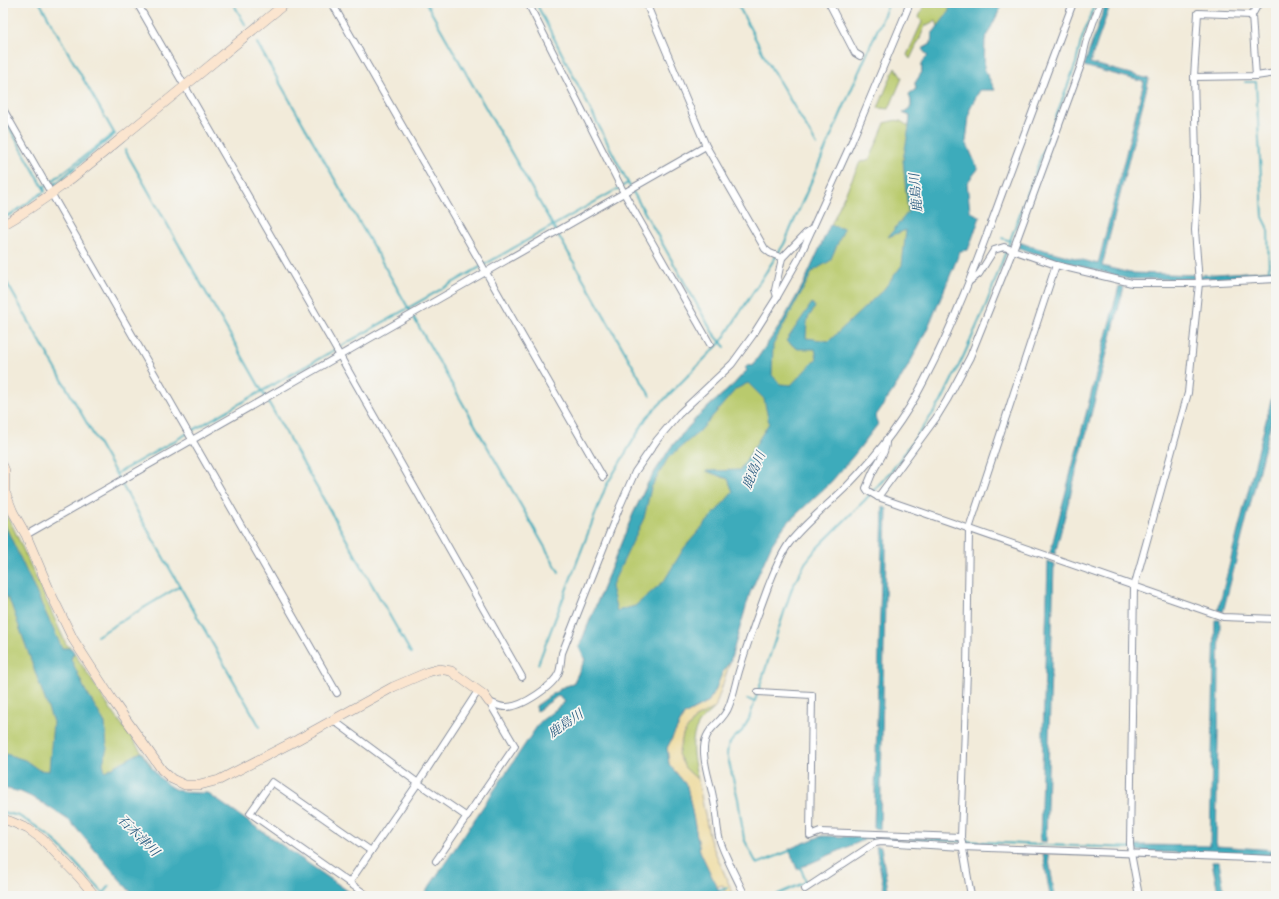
<svg xmlns="http://www.w3.org/2000/svg" width="1279" height="899" font-family="'Libre Caslon Text','Noto Serif JP',serif">
<style>
.green{fill:#b9ca6d;stroke:#6a7c66}
.sand{fill:#eeda9e;stroke:#84847e}
.water{fill:#3dabbb;stroke:#2c6d8c;fill-rule:evenodd}
.lines{fill:none;stroke-linecap:round;stroke-linejoin:round}
.stream{stroke:#3dabbb;stroke-width:2}
.street-casing{stroke:#868d9c;stroke-width:8}
.secondary-casing{stroke:#868d9c;stroke-width:10}
.street{stroke:#fff;stroke-width:6}
.secondary{stroke:#fbe5cf;stroke-width:9}
.labels{text-anchor:middle;stroke-width:3.5;stroke-linejoin:round;paint-order:stroke}
.water-label{font-size:13px;font-style:italic;fill:#275a7f;stroke:#f6f6f2}
</style>
<rect width="100%" height="100%" fill="#f6f6f2"/>
<filter id="ink" filterUnits="userSpaceOnUse"><feTurbulence type="fractalNoise" baseFrequency=".025" numOctaves="2"/><feDisplacementMap in="SourceGraphic" scale="8" xChannelSelector="R" yChannelSelector="G"/><feConvolveMatrix kernelMatrix="1 2 1 2 8 2 1 2 1" color-interpolation-filters="sRGB"/></filter>
<filter id="wash" filterUnits="userSpaceOnUse"><feTurbulence type="fractalNoise" baseFrequency=".012" numOctaves="4" result="noise"/><feDisplacementMap in="SourceGraphic" scale="16" xChannelSelector="R" yChannelSelector="G"/><feGaussianBlur stdDeviation="0.9" result="paint"/><feColorMatrix in="noise" values="0 0 0 0 0 0 0 0 0 0 0 0 0 0 0 0 0 1.4 0 .05"/><feComposite in="paint" operator="in"/></filter>
<g filter="url(#wash)">
<rect width="100%" height="100%" fill="#f2ebda"/>
<g class="green">
<path d="M 925,3 L 960,3 L 922,261 L 776,427 L 740,528 L 543,725 L 540,722 L 565,702 L 559,695 L 537,711 L 536,706 L 563,687 L 573,684 L 585,660 L 579,647 L 633,514 L 649,481 L 671,447 L 699,415 L 733,385 L 747,370 L 745,368 L 748,365 L 752,366 L 781,324 L 804,283 L 860,162 L 870,159 L 885,123 C 898,119 899,119 909,127 L 910,116 L 903,113 L 911,107 L 911,101 L 909,94 L 916,89 L 915,83 L 922,72 C 921,65 922,61 928,56 L 922,49 L 931,44 L 932,34 L 938,27 L 936,20 L 925,26 L 920,38 L 910,59 L 907,55 L 922,22 L 919,17 Z"/>
<polygon points="895,67 902,78 889,109 878,108"/>
<polygon points="3,510 13,527 66,644 71,648 107,704 151,765 138,847 3,553"/>
<polygon points="3,573 16,589 88,827 3,780"/>
<path d="M 715,708 C 711,712 705,716 701,721 C 687,739 694,761 698,780 L 685,768 L 678,754 L 683,735 L 695,718 Z"/>
</g>
<polygon class="sand" points="725,662 730,662 715,708 695,718 683,735 678,754 685,768 698,780 710,840 734,896 721,896 725,892 723,885 716,887 700,851 687,786 669,764 667,748 684,715 708,702 715,691"/>
<g class="water">
<path d="M 951,3 L 1003,3 L 985,40 L 984,68 L 995,90 L 980,90 L 970,108 L 966,142 L 978,169 L 967,183 L 970,211 L 980,217 L 968,250 L 960,251 C 944,291 928,331 907,368 C 897,385 886,401 875,417 L 878,424 L 855,454 L 831,482 L 785,525 L 772,544 L 750,593 L 730,662 L 723,671 L 715,691 L 708,702 L 684,715 L 667,748 L 669,764 L 687,786 L 700,851 L 721,896 L 423,896 L 540,722 L 565,702 L 559,695 L 537,711 L 536,706 L 563,687 L 573,684 L 585,660 L 579,647 L 633,514 L 649,481 L 671,447 L 699,415 L 733,385 L 747,370 L 745,368 L 748,365 L 752,366 L 781,324 L 804,283 L 830,225 L 844,229 L 830,261 L 813,271 L 773,345 L 772,375 L 780,384 L 791,385 L 817,358 L 815,349 L 798,349 L 786,341 L 812,303 L 815,307 L 807,320 L 806,338 L 829,341 L 884,289 L 902,265 L 906,230 L 888,237 L 908,212 L 903,160 L 909,127 L 910,116 L 903,113 L 911,107 L 911,101 L 909,94 L 916,89 L 915,83 L 922,72 C 921,65 922,61 928,56 L 922,49 L 931,44 L 932,34 L 948,13 ZM 748,383 L 764,399 L 769,423 L 740,470 L 706,471 L 728,479 L 733,492 L 684,548 L 664,581 L 635,606 L 617,611 L 611,587 L 644,518 L 651,488 L 668,458 L 700,431 L 736,389 Z"/>
<polygon points="1106,3 1111,3 1090,63 1149,79 1102,266 1130,273 1201,275 1276,270 1276,275 1195,279 1128,279 1030,252 1017,247 1019,242 1033,247 1098,264 1144,82 1084,66"/>
<polygon points="1119,286 1124,287 1055,554 1050,553"/>
<polygon points="1276,381 1276,403 1223,612 1218,610"/>
<polygon points="883,506 887,509 880,829 874,828"/>
<path d="M 3,521 L 62,648 L 71,648 L 74,652 L 71,659 L 85,690 L 105,723 L 107,748 L 103,763 L 105,771 L 141,752 C 152,767 164,790 185,792 C 192,793 200,793 207,793 L 355,896 L 134,896 L 70,821 L 38,800 L 21,792 L 3,788 L 3,753 L 25,760 L 39,770 L 49,771 L 53,722 L 11,604 L 3,591 Z"/>
<polygon points="1048,561 1054,564 1046,842 1040,841"/>
<polygon points="1215,620 1220,620 1216,846 1276,850 1276,857 1136,851 1135,845 1210,846"/>
<polygon points="821,836 863,837 864,840 797,869 789,849"/>
<polygon points="876,846 881,847 889,896 885,896"/>
<polygon points="1043,854 1048,855 1055,896 1050,896"/>
<polygon points="1212,862 1219,862 1225,896 1219,896"/>
</g>
<g class="lines">
<g class="stream">
<polyline points="233,3 246,26"/>
<polyline points="426,3 650,396"/>
<polyline points="536,3 628,183 713,333 725,347"/>
<polyline points="737,3 767,61 817,145"/>
<polyline points="257,43 559,572"/>
<polyline points="1245,82 1256,82 1263,217 1268,227 1269,273"/>
<polyline points="3,116 43,187 44,187"/>
<polyline points="125,150 411,653"/>
<polyline points="48,186 54,185 115,134"/>
<polyline points="3,218 13,213 45,191 43,187 51,182 114,133 40,3"/>
<polyline points="1002,238 1010,241"/>
<polyline points="3,276 260,727"/>
<polyline points="116,474 628,183"/>
<polyline points="97,636 180,586"/>
<polyline points="538,664 606,486 647,417 721,342 784,244 889,3"/>
<polyline points="747,699 755,702"/>
<polyline points="3,812 19,816 34,825 54,840 106,896"/>
<polyline points="862,838 877,837 1043,845 1137,848"/>
<polyline points="792,850 757,864 744,839 738,799 727,754 728,746 733,739 742,731 749,719 792,588 805,563 817,548 864,501 893,469 941,402 964,355 986,305 1076,63 1081,41 1095,3"/>
<polyline points="717,892 727,888"/>
<polyline points="104,893 109,887"/>
<polyline points="777,896 778,894 806,882 800,866"/>
</g>
</g>
</g>
<g filter="url(#ink)">
<g class="lines">
<defs>
<g id="street">
<polyline points="137,3 340,356 522,677"/>
<polyline points="332,3 603,477"/>
<polyline points="528,3 624,193 710,344"/>
<polyline points="646,3 706,146 765,249 770,253 782,258"/>
<polyline points="829,3 855,53 860,56"/>
<polyline points="1256,76 1252,15 1257,6 1257,3"/>
<polyline points="1194,77 1198,13 1252,15"/>
<polyline points="3,109 337,693"/>
<polyline points="970,281 979,274 994,250 1004,247 1056,265 1132,283 1199,283 1276,279"/>
<polyline points="777,297 775,290 782,258 806,233 812,229"/>
<path d="M 886,440 C 887,451 879,460 874,470 C 871,475 869,482 866,488 L 868,491 L 878,497 L 1223,617 L 1276,619"/>
<polyline points="878,497 936,418 947,400 970,357 1013,250 1081,65 1086,43 1100,3"/>
<polyline points="26,535 706,146"/>
<polyline points="758,692 812,695 810,836 820,832 961,837"/>
<path d="M 489,702 C 495,704 501,708 507,707 C 522,707 554,686 559,672 C 561,666 561,659 562,653 L 620,506 L 635,472 L 657,440 L 679,414 L 732,364 L 753,335 L 777,297 L 798,260 L 852,141 L 910,3"/>
<polyline points="333,720 418,783 467,817"/>
<polyline points="436,861 515,746 489,702"/>
<polyline points="349,883 418,783 478,691"/>
<polyline points="805,889 875,843 881,842 962,847 1276,859"/>
<polyline points="368,896 250,813 272,782 371,851"/>
<path d="M 745,896 C 737,878 726,859 720,841 C 716,827 717,811 713,797 C 710,781 703,764 704,748 C 705,726 723,724 729,706 C 734,694 736,680 740,668 C 748,641 758,614 768,587 C 774,572 780,555 790,542 C 807,521 828,505 847,486 C 877,455 905,419 924,381 C 956,320 979,256 1003,191 C 1026,128 1050,66 1073,3"/>
<polyline points="971,896 961,837 967,671 969,529 1056,265"/>
<polyline points="1139,896 1131,853 1130,844 1134,587 1188,393 1199,283 1195,230 1197,197 1194,77 1256,76 1276,73"/>
</g>
<g id="secondary">
<path d="M 3,225 C 49,199 90,164 130,131 C 182,88 234,46 286,3"/>
<polyline points="3,466 5,471 5,492 13,512 26,535 52,596 73,639 113,701 162,770 172,779 185,785 200,785 219,780 297,740 393,687 428,672 439,669 451,671 484,695 489,702"/>
<polyline points="3,819 12,822 28,829 42,839 79,877 95,896"/>
</g>
</defs>
<use href="#street" class="street-casing"/>
<use href="#secondary" class="secondary-casing"/>
<use href="#street" class="street"/>
<use href="#secondary" class="secondary"/>
</g>
</g>
<g class="labels">
<g class="water-label">
<text transform="translate(915 193) rotate(-95)" y="5">鹿島川</text>
<text transform="translate(753 470) rotate(-67)" y="5">鹿島川</text>
<text transform="translate(565 723) rotate(-34)" y="5">鹿島川</text>
<text transform="translate(139 835) rotate(45)" y="5">石木津川</text>
</g>
</g>
<rect width="1279" height="899" fill="none" stroke="#f6f6f2" stroke-width="16"/>
</svg>
